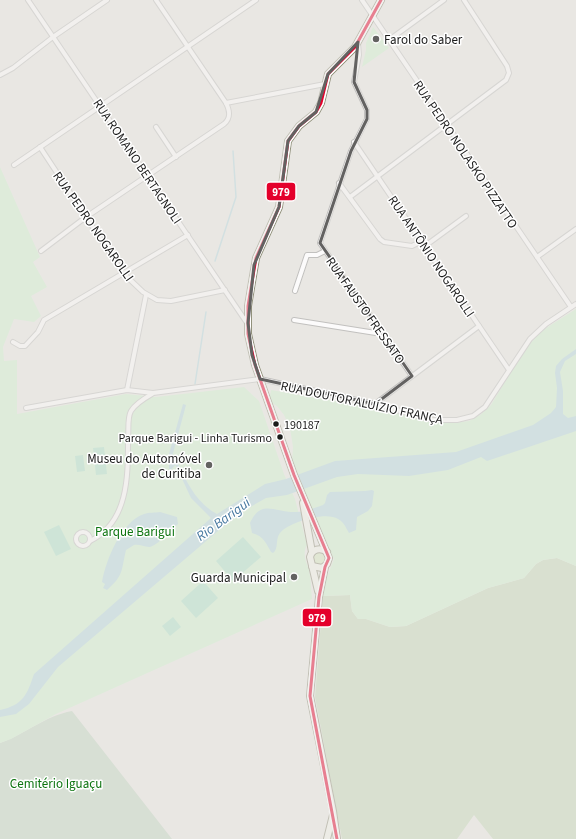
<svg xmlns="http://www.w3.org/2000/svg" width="576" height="839" font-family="'Source Sans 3',sans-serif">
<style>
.grass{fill:#d7e7c1}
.forest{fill:#c5d8b8}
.cemetery{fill:#c2d4c1}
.park{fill:#d0f0cf}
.pitch{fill:#aee0c8}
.water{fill:#b7d7dd}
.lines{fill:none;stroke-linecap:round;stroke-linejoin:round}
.stream{stroke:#b7d7dd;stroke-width:1.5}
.minor-casing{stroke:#c2c1bf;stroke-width:6}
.secondary-casing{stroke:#91917c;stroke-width:8}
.minor{stroke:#fcfbfb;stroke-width:4}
.secondary{stroke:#f2f1e9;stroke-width:6}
.bus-1-casing{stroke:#fff;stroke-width:6}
.bus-1{stroke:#e4002b;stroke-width:3}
.marked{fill:none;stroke:#636261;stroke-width:3;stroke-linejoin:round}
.poi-dot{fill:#636261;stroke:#fff;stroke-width:1.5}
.bus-dot{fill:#1b1b1b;stroke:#fff;stroke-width:1.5}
.labels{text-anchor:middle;stroke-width:3;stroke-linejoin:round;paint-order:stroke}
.bus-label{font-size:12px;fill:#1b1b1b;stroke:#fff;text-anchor:start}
.poi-label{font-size:13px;fill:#1b1b1b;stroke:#fff;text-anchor:end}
.street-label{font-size:13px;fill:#1b1b1b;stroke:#fff}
.park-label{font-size:13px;fill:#0d7410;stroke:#fff}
.water-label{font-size:14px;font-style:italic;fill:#4778a0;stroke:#fff}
.line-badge{stroke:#fff;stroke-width:1.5}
.badge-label{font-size:11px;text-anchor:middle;font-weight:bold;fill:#fff}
</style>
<rect width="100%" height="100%" fill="#e9e7e3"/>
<polygon class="grass" points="321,551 326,555 326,561 322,566 314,564 313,555"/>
<polygon class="forest" points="557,558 576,566 576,839 493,839 474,815 457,839 342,839 315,697 323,596 350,595 352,611 358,619 366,619 390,627 406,626 488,588 524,578 536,564 543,560"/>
<path class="cemetery" d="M 72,711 L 172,839 L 0,839 L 0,743 C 25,734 45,716 72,711 Z"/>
<g class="park">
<polygon points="373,27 389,48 362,67 366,50 366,43"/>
<path d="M 0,167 L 40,257 L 33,262 L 47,287 L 31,296 L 41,316 L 34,322 L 14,319 L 3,347 L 4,361 L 17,360 L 17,414 L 126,394 L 156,397 L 244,387 L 259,401 L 284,474 L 295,499 L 307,545 C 302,554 306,561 309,570 C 311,579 311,590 312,599 L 56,714 L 11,739 L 0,743 Z"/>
<polygon points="576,309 576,566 557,558 543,560 536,564 524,578 488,588 406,626 390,627 366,619 358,619 352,611 350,595 323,596 325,582 334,559 320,530 292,463 293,447 290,428 284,415 277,406 269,401 271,390 381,409 428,422 452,423 469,421 480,415 491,405 524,350 543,330"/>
</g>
<g class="pitch">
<polygon points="104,447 107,474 96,475 93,448"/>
<polygon points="83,455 85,471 77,472 75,456"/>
<polygon points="59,525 71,549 56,556 44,532"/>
<polygon points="243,537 261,557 233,581 216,561"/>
<polygon points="203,581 218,598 196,618 181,601"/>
<polygon points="173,617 181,627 170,636 162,626"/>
</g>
<g class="water">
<path d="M 576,349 L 576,354 L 565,361 L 560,372 L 563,391 L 563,414 L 568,418 L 576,416 L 576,431 L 487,461 L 481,457 L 448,470 L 409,476 L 358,474 L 337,477 L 287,495 L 266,498 L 238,514 L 58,667 L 29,704 L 16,714 L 0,717 L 0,710 C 23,705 27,695 34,674 L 211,518 L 191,498 L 176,466 L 175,465 L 171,470 L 169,469 L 169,454 L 183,404 L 186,405 L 171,461 L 177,462 C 187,482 196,503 217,514 L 265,484 L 286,479 L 335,461 L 456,452 L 533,425 L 551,413 L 556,407 L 557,388 L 555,373 L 556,366 L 562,359 Z"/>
<path d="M 372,490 L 374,491 L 372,506 L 368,511 L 357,517 L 356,530 L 349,533 C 346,528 344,522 338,519 C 326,511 289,522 280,533 C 275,539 279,549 273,553 L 271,552 C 266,543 263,536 252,533 L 250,523 C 261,498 276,513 296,512 C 304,512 315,508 323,505 L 325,503 L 327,495 L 330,492 L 365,491 Z"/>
<path d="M 160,512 L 177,517 L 178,524 C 170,530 158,546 149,547 C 144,547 139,544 134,545 L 126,550 C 121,571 124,575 107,590 L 103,588 L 105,584 L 102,582 C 106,560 121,522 144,514 C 149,512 155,513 160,512 Z"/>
</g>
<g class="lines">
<g class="stream">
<polyline points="215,261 236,197 233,151"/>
<polyline points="195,384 206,312"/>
</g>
<defs>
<g id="minor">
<polyline points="28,0 247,323"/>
<polyline points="362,0 571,307"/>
<polyline points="389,40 444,0"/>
<polyline points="358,43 359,55 354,82 367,110 367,119 351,151 320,243 412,376"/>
<polyline points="0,75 13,68 53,37 107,0"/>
<polyline points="226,103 325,84"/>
<polyline points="156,127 176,157"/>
<polyline points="354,142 509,370"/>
<polyline points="40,147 123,273 143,292 157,300 171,301 225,290"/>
<polyline points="14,165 256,0"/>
<polyline points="339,183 380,239 384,242 412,246 422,241"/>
<polyline points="350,197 506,80 509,73 507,66 464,0"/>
<polyline points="425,246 466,216"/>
<path d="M 41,251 L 86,217 L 224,124 C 231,118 230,111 226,103 L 156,0"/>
<polyline points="537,257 576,229"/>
<polyline points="295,291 307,255 317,255 325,251"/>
<polyline points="294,320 382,334"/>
<polyline points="13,342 20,346 25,346 38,332 44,320 188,235"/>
<polyline points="127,390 146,295"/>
<polyline points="375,404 479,326"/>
<polyline points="26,408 127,390 153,393 260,379 375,404 433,420 457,420 473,416 485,407 530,339 546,324 576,304"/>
<circle cx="83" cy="539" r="7"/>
<path d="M 90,541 C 129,522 128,475 128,438 C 129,430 127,418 131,411 C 136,403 145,398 152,394"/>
</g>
<g id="secondary">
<polyline points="303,503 312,552"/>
<polyline points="312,566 322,568 327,564 329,558 294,475 255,365 248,334 248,306 256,258 279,207 288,141 299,126 316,112 321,103 328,74 355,47 381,0"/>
<polyline points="325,567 319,597 310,696 333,811 337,839"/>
<path d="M 318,591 L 310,557 C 312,549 320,547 327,552"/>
<polyline points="327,839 333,815"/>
</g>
</defs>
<use href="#minor" class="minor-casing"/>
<use href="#secondary" class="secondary-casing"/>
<use href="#minor" class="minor"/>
<use href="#secondary" class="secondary"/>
<defs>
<polyline id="bus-1" points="337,839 310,696 319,597 325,567 329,558 294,475 255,365 248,334 248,306 256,258 279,207 288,141 299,126 316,112 321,103 328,74 355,47 381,0"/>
</defs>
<use href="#bus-1" class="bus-1-casing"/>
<use href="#bus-1" class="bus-1"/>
</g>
<path d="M0 0H576V839H0ZM 358,42 L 354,82 L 367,110 L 367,119 L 351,151 L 320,243 L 412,376 L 375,404 L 260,379 L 252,355 L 248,323 L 254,265 L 279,207 L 288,141 L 299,126 L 316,112 L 328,74 Z" fill="#e9e7e3" fill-opacity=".55" fill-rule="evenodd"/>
<path class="marked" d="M 358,42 L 354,82 L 367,110 L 367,119 L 351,151 L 320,243 L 412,376 L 375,404 L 260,379 L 252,355 L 248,323 L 254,265 L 279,207 L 288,141 L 299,126 L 316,112 L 328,74 Z"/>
<g class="poi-dot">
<circle cx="376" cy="39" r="4"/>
<circle cx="209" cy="465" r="4"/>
<circle cx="294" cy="577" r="4"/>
</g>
<g class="bus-dot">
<circle cx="276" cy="424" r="3.5"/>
<circle cx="280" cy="437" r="3.5"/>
</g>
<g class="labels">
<g class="bus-label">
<text x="284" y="429">190187</text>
<text x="272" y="442" text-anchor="end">Parque Barigui - Linha Turismo</text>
</g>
<g class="poi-label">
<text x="384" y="44" text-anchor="start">Farol do Saber</text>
<text x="201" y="463">Museu do Automóvel<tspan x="201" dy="15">de Curitiba</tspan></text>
<text x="286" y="582">Guarda Municipal</text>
</g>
<g class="street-label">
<text transform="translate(466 154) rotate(56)" y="5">RUA PEDRO NOLASKO PIZZATTO</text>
<text transform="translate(138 161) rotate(56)" y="5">RUA ROMANO BERTAGNOLI</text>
<text transform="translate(94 226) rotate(55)" y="5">RUA PEDRO NOGAROLLI</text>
<text transform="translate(432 256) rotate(56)" y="5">RUA ANTÔNIO NOGAROLLI</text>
<text transform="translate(366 310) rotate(55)" y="5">RUA FAUSTO FRESSATO</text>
<text transform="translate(362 402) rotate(12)" y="5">RUA DOUTOR ALUÍZIO FRANÇA</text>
</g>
<g class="park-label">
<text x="135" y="536">Parque Barigui</text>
<text x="56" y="788">Cemitério Iguaçu</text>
</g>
<g class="water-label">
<text transform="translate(223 519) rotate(-36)" y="5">Rio Barigui</text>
</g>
</g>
<g class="line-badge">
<rect x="266" y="182" width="30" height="19" rx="4" fill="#e4002b"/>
<rect x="302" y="608" width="30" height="19" rx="4" fill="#e4002b"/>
</g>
<g class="badge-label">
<text x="281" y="196">979</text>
<text x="317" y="622">979</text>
</g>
</svg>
